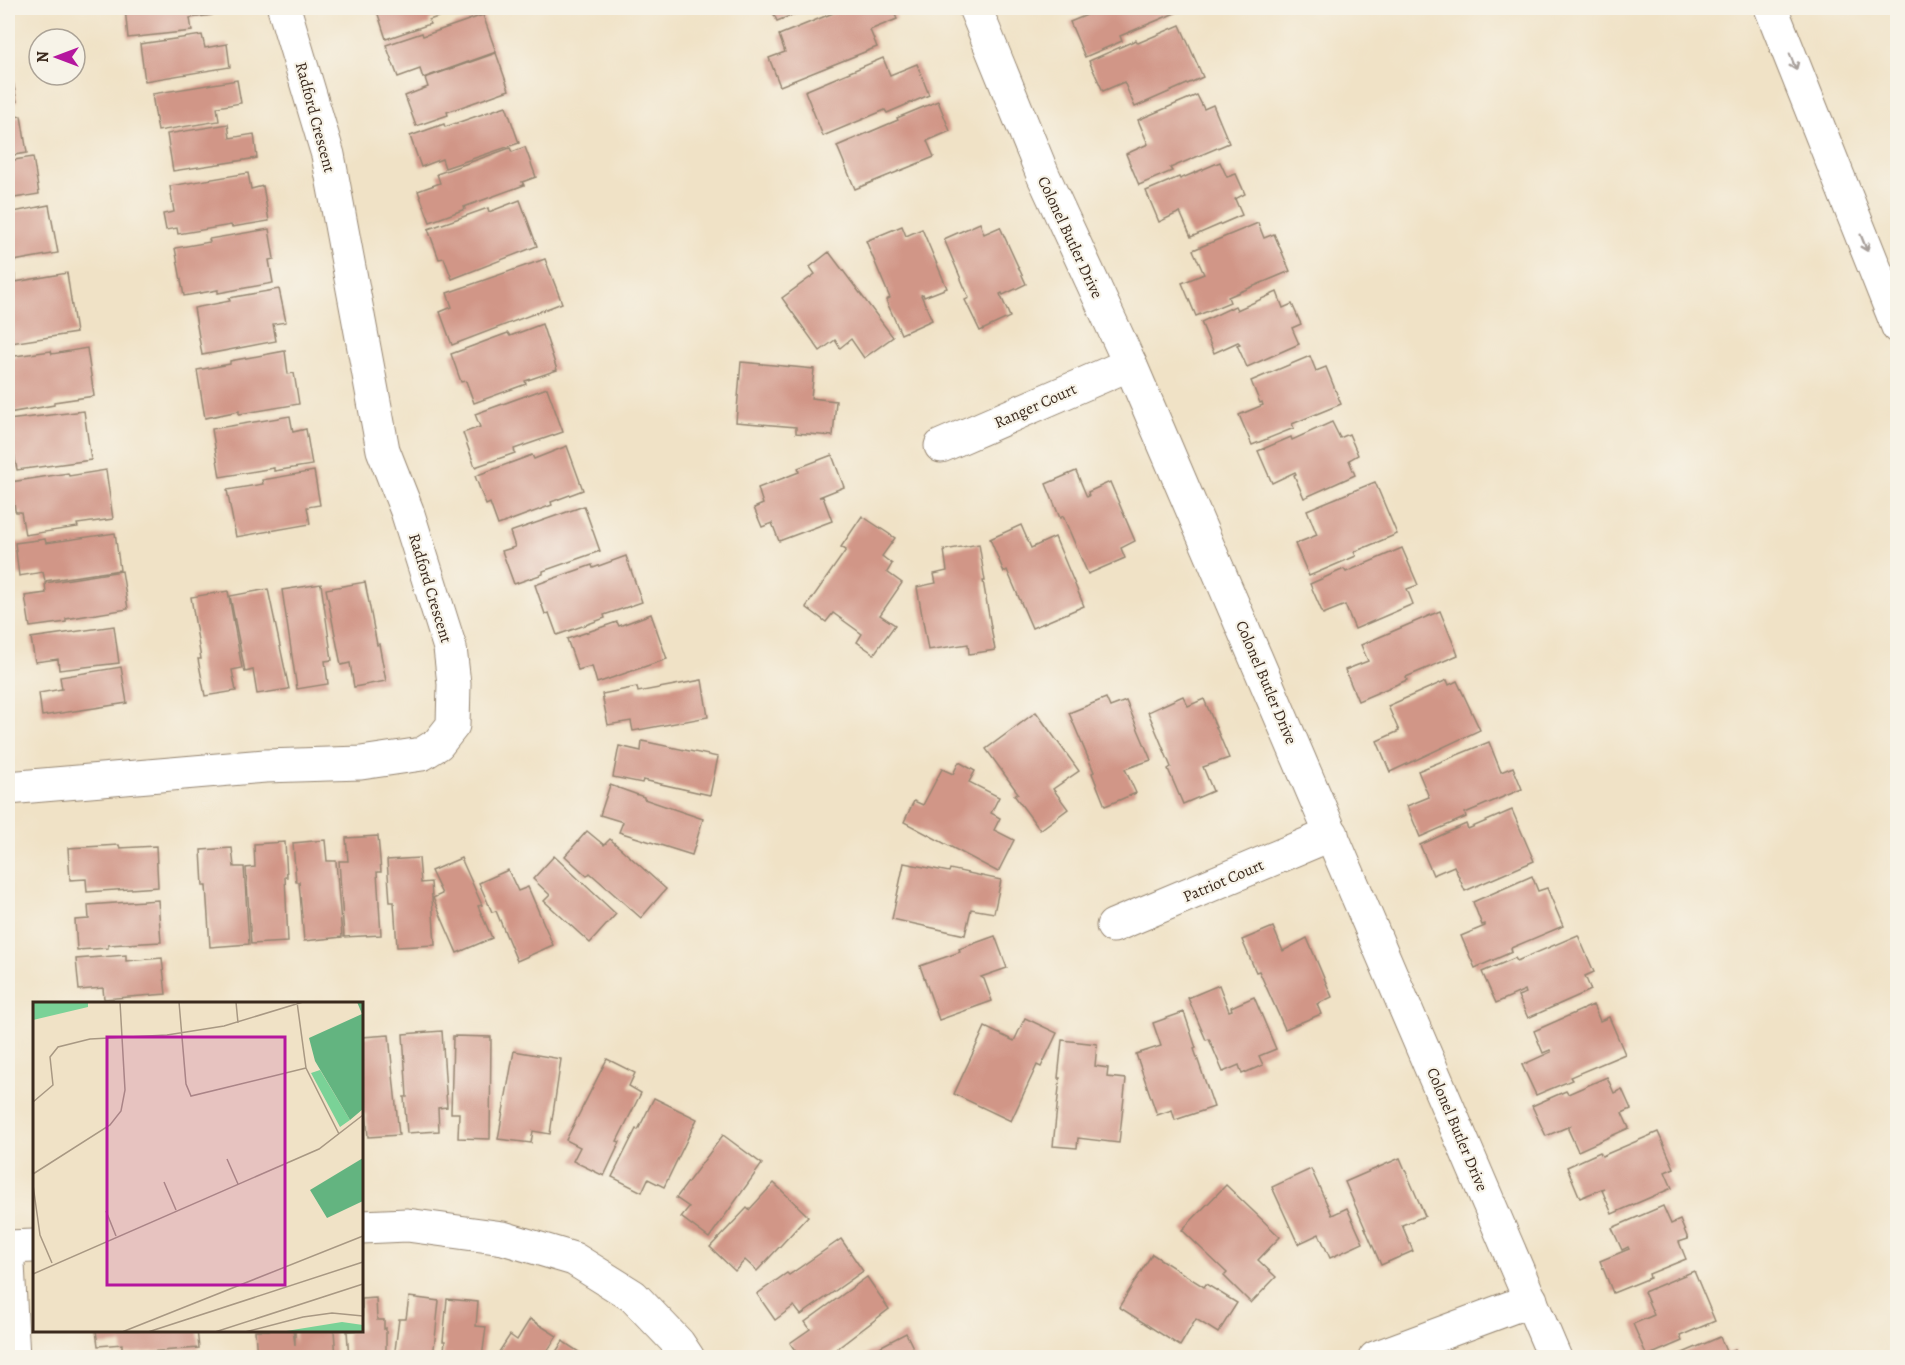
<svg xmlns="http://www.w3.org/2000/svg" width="1905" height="1365" font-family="Alegreya,serif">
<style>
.building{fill:#d19687}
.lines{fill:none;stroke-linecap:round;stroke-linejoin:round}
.minor-casing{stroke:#968672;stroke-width:35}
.tertiary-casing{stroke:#968672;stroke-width:35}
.motorway-casing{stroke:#968672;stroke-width:35}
.minor{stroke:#fff;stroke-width:33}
.tertiary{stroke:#fff;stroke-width:33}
.motorway{stroke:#fff;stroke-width:33}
.oneway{stroke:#a79f9a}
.labels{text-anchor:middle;stroke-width:4.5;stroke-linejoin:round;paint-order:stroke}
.street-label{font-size:16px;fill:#3b2a1e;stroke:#f7f3e8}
.inset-road{fill:none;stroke:#a89883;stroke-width:1.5}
.view{fill:#b5179e;fill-opacity:0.15;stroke:#b5179e;stroke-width:3}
.inset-edge{fill:none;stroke:#3b2a1e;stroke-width:3}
</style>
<rect width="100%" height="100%" fill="#f7f3e8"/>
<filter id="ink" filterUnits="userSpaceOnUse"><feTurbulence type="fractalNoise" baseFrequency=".0167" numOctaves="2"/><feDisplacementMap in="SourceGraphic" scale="12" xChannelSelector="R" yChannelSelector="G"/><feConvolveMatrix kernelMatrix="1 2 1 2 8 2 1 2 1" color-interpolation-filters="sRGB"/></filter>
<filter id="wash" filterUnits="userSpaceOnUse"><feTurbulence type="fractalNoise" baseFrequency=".008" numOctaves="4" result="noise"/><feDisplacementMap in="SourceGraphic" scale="24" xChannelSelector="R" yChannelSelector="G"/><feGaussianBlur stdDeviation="1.35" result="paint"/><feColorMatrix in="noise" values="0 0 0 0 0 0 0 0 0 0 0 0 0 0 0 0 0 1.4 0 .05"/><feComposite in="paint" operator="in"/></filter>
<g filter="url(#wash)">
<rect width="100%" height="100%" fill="#f0e2c6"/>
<g id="blocks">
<g class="building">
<polygon points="125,8 211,8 212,15 190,18 192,31 128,38"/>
<polygon points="376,8 464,8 429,20 430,24 386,39"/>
<polygon points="771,8 810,8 777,21"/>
<polygon points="835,8 892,8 897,19 870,30 877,47 780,86 769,58 785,52 779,35 833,13 831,9"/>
<polygon points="1089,8 1187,8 1120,36 1122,41 1085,57 1070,22 1092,13"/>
<polygon points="483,15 496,52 423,78 420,69 398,77 386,45 422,33 423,36"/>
<polygon points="1180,25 1203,77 1135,107 1124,82 1103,91 1089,61 1136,40 1138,43"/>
<polygon points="202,35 205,48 227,44 230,67 145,81 140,44"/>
<polygon points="496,53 509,90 447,112 448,115 416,126 405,96 428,87 425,78"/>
<polygon points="883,58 890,75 917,64 929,95 887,113 885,110 823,136 805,91"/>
<polygon points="8,66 10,66 17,102 8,103"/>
<polygon points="237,80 241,103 217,107 219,121 158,131 152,94"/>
<polygon points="1197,95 1204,109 1213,105 1229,143 1170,168 1172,171 1139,185 1126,154 1148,144 1138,120"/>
<polygon points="938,101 950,131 927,141 934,157 855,189 837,146 898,120 897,118"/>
<polygon points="506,106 519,143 445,168 442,159 421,167 410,136 444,124 445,127"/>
<polygon points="21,116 27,153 8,156 8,118"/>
<polygon points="228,124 230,138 254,134 257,158 173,171 167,134"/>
<polygon points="525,147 536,177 522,182 524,185 464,207 465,209 430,222 418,191 440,183 437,174 510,148 512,152"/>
<polygon points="33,157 39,194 8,199 8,161"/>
<polygon points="1220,162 1227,177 1236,174 1245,194 1235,199 1242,215 1191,237 1180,212 1159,222 1146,191 1179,177 1180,179"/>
<polygon points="248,173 251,189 263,186 269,221 232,227 231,225 178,234 177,228 166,230 163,214 174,212 170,186"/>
<polygon points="520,200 537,246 452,279 444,258 439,259 428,229 488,208 489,212"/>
<polygon points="49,205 58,253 8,262 8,213"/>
<polygon points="980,223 984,234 1000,227 1026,284 1003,295 1002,293 1000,294 1010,317 980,331 965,300 969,298 944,239"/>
<polygon points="1258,223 1264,238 1274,234 1290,271 1228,297 1230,302 1196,316 1182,283 1204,274 1193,250"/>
<polygon points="902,226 906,236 922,229 947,288 924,297 923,294 921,295 932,320 901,334 886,300 890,298 866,241"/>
<polygon points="269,229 274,259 269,260 273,283 218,293 218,290 184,296 175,248 210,242 209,239"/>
<polygon points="829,252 893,337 864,358 851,339 840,348 835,340 820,351 782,298 815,274 810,267"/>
<polygon points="545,259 562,303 452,345 440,312 452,307 447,293"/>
<polygon points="67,273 76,333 11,343 8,322 8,277 15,275 15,282"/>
<polygon points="279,289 286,322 273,324 276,341 202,355 194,308 230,301 229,298"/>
<polygon points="1277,292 1283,308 1292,304 1301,324 1292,328 1299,344 1247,367 1237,345 1240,344 1238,342 1214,353 1201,322 1235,306 1237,310"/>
<polygon points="542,324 557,370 525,381 526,384 474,403 466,381 461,382 451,354 508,333 510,336"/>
<polygon points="87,348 94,396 54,402 54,405 8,413 8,357 51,351 52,354"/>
<polygon points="285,351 288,374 294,373 299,404 239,414 239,411 205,418 197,370 230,364 230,361"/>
<polygon points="1310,356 1316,371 1326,367 1341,404 1292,424 1294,428 1252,445 1239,415 1263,405 1262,402 1260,403 1251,381"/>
<polygon points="741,362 814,369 811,398 836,401 833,436 796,433 796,427 736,422"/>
<polygon points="547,388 563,432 514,449 515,453 475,467 463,433 480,427 475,414"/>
<polygon points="84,411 91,460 17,470 14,453 8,454 8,420"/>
<polygon points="290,416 293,432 306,429 312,465 274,471 274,468 220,477 212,429"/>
<polygon points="1332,422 1340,438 1349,434 1358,455 1349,460 1355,475 1304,498 1294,475 1296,474 1295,472 1272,483 1258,451 1291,437 1292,440"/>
<polygon points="567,446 583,490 551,502 552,505 498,525 490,503 486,505 475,476 532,455 534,459"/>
<polygon points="832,455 844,487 819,497 823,497 832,521 779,541 772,523 762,527 754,508 763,504 758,488 799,472 798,468"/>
<polygon points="106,470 113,519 77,524 78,527 25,535 21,512 16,512 15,510 11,482 68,473 69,476"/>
<polygon points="314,471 320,505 307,507 310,524 236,537 227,490 263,484 262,480"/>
<polygon points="1076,471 1087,497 1089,496 1088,492 1110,482 1135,541 1121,548 1125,558 1088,574 1063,516 1060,518 1046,484"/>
<polygon points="1375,482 1397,534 1354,552 1356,556 1309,576 1295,544 1317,535 1307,510"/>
<polygon points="584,506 600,551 543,571 543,574 514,584 502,551 515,547 510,532"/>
<polygon points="862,516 895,538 882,556 892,564 887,572 902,583 880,615 895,625 874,654 857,642 862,634 833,613 826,622 806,607 846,550 841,547"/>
<polygon points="1021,525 1031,548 1055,537 1084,606 1032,628 1007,570 1004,572 990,539"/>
<polygon points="115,533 120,570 45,581 43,572 19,576 15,543 45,539 46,543"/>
<polygon points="979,544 985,581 983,581 995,650 969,654 968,644 928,650 917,587 936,583 934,574 947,571 944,550"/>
<polygon points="1402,548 1418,585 1407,589 1413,604 1355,629 1345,605 1323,614 1310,584 1344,569 1346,572"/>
<polygon points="626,556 642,602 604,615 605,618 557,635 549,613 545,614 535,585 592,565 593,568"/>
<polygon points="122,571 128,609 66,619 66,622 30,627 25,596 46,593 45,583"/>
<polygon points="365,582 377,645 379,644 386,681 354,687 350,663 341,665 326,589"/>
<polygon points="321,584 332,660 325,661 328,684 297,689 282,590"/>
<polygon points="268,589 289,689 257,694 253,670 245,672 230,596"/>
<polygon points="228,591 242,668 232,670 236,691 205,696 198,659 201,659 191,597"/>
<polygon points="1440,611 1458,655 1406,677 1407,680 1358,701 1345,670 1368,661 1361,645"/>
<polygon points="651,614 667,659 597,683 592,666 578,670 567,639 617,622 619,626"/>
<polygon points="114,626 119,663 59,670 58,659 35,662 31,638"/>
<polygon points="121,667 127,703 42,716 39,693 62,689 60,677"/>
<polygon points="702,680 708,717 633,731 631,721 608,725 602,694 637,687 638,692"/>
<polygon points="1447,680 1449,685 1457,681 1480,730 1390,772 1377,741 1399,731 1388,706"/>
<polygon points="1183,696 1188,706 1204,699 1229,758 1203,767 1213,791 1183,804 1168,769 1171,767 1148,712"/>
<polygon points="1106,698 1110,707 1126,701 1151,760 1125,769 1136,793 1105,806 1092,773 1094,772 1069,713"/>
<polygon points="1036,712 1079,771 1053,789 1068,809 1040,830 1014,795 1018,793 986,749"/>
<polygon points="642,741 718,757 710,795 643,780 642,783 613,777 619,746 641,751"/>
<polygon points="1489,742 1501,772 1513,767 1522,789 1465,813 1466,817 1420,837 1407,806 1429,797 1418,771"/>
<polygon points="959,762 975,771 969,782 999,797 991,813 1000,818 994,830 1014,840 998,872 904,822 914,801 923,805 942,769 953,774"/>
<polygon points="610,785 644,797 644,799 703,819 692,855 619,832 623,822 600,815"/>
<polygon points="1512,810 1534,861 1465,891 1454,866 1433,875 1420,845 1466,824 1468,829"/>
<polygon points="587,831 604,845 610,839 666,889 641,918 590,873 587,876 565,856"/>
<polygon points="378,836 381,872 377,872 381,935 344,937 339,861 348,861 346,838"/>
<polygon points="325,840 327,861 336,861 342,937 304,941 299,882 296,882 293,843"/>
<polygon points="285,842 287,877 285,877 288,942 251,944 246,868 255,867 254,844"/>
<polygon points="119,845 120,848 156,846 158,887 87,892 86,879 70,880 68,848"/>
<polygon points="232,848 234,867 244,867 249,944 210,947 206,886 203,886 201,850"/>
<polygon points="554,856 616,914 590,943 544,901 550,895 533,879"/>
<polygon points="419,858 421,883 431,882 435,945 397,947 394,902 390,902 387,860"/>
<polygon points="461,858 482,905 478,906 492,938 457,953 433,898 442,894 431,871"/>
<polygon points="904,863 949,872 950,869 1001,880 994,913 971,909 965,935 892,919"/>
<polygon points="508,870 518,891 528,887 553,945 517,961 496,911 492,912 479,883"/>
<polygon points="1532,876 1538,891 1547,888 1563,926 1511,948 1512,952 1475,968 1461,936 1485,926 1485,924 1482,925 1473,902"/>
<polygon points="158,900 161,942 108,945 108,948 77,950 75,920 89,919 88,905"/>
<polygon points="1273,927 1283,951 1307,938 1332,997 1317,1004 1321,1014 1285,1029 1259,971 1256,972 1242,940"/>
<polygon points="1578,935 1594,972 1585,976 1591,990 1528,1018 1518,996 1526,993 1525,990 1496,1003 1482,972 1515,958 1517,961"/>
<polygon points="995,936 1007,968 981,977 984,979 992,1001 939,1020 920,966 960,952 959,949"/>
<polygon points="126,955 126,961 162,958 166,994 104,999 103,988 79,990 76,959"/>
<polygon points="1219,985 1229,1011 1232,1010 1231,1007 1254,997 1276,1049 1259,1056 1263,1065 1242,1074 1239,1065 1223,1072 1209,1039 1206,1040 1188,998"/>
<polygon points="1593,1005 1600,1021 1609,1017 1625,1054 1570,1077 1572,1080 1536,1095 1522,1065 1551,1052 1550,1050 1543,1053 1534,1031"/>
<polygon points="1184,1012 1196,1048 1194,1049 1214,1107 1175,1120 1172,1110 1157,1115 1136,1054 1161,1046 1153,1023"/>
<polygon points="1025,1018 1057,1033 1041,1067 1037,1065 1011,1121 954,1094 985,1027 1014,1041"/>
<polygon points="442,1031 447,1107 438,1108 439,1131 407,1133 404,1097 407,1097 403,1034"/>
<polygon points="389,1035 399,1135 368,1137 366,1114 362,1114 362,1037"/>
<polygon points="453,1036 491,1037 490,1139 458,1138 459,1113 451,1113"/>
<polygon points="1062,1040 1097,1044 1095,1066 1108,1068 1107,1077 1126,1079 1119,1143 1078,1138 1077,1148 1053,1146 1060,1078 1058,1078"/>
<polygon points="514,1051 561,1059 550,1134 533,1131 531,1143 498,1139"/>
<polygon points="607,1059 635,1073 629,1086 641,1093 617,1141 620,1142 604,1176 573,1161 580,1147 566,1140"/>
<polygon points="1607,1077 1614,1093 1622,1089 1631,1109 1622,1113 1629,1128 1578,1151 1568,1129 1570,1126 1546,1136 1532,1106 1566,1091 1568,1094"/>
<polygon points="654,1098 697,1119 664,1187 648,1179 642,1192 612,1177 636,1129 638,1130"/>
<polygon points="1658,1132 1674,1168 1665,1172 1672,1188 1612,1214 1602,1190 1604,1188 1580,1198 1567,1167 1600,1152 1602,1156"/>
<polygon points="723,1135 762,1164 709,1238 681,1217 689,1207 676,1198"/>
<polygon points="1400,1158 1425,1216 1402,1225 1413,1251 1381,1265 1345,1182"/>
<polygon points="1311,1169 1332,1215 1347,1208 1363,1243 1330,1258 1319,1234 1298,1244 1272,1187"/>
<polygon points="774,1183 808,1216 757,1271 745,1260 735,1271 710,1247 747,1208 749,1210"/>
<polygon points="1226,1185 1280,1237 1258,1260 1276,1277 1251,1303 1224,1276 1227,1273 1182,1230"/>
<polygon points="1663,1206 1671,1224 1680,1220 1688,1239 1679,1242 1686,1259 1649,1274 1650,1278 1613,1293 1600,1261 1629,1249 1628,1247 1622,1250 1612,1228"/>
<polygon points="841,1239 863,1271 801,1315 794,1306 775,1320 757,1294 787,1273 789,1275"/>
<polygon points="1152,1254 1204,1287 1206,1284 1237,1303 1218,1333 1196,1319 1180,1346 1119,1307"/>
<polygon points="1694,1271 1715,1321 1680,1336 1682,1341 1647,1356 1633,1324 1654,1315 1644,1292"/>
<polygon points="867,1277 889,1309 825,1358 800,1358 790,1343 810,1329 805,1322"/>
<polygon points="409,1297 439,1301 433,1358 394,1358 399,1319 406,1319"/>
<polygon points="376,1298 377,1320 384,1320 384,1329 386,1328 386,1358 349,1358 347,1331 362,1330 362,1299"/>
<polygon points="447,1299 478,1302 476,1326 486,1327 482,1358 443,1358 445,1341 443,1341"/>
<polygon points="530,1319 557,1336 543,1358 495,1358 510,1335 517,1340"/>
<polygon points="96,1330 197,1330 199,1348 122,1354 122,1344 98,1346"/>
<polygon points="255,1330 293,1330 295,1345 295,1330 334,1330 336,1358 257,1358"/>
<polygon points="906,1333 918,1358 859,1358"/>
<polygon points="1720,1337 1727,1354 1735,1350 1738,1358 1671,1358"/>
<polygon points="563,1341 565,1343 588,1358 552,1358"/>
</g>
</g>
</g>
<g filter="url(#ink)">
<use href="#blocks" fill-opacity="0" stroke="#968672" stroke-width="1.5"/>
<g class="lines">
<defs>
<g id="minor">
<polyline points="975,8 1043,175 1130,364 1555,1358"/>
<polyline points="941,446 1130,364"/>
<polyline points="8,788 265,766 361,763 422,754 438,744 453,725 454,684 450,648 407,511 383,450 328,155 284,8"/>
<polyline points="1113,926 1332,834"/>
<polyline points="8,1264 13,1358"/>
<polyline points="1375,1358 1531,1300"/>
</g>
<g id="tertiary">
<polyline points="362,1227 407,1225 503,1238 574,1259 633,1296 678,1343 688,1358"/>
<polyline points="8,1247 34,1246"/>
</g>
<polyline id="motorway" points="1771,8 1898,327"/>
</defs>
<use href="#minor" class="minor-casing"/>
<use href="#tertiary" class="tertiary-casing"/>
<use href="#motorway" class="motorway-casing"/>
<use href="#minor" class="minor"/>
<use href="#tertiary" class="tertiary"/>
<use href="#motorway" class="motorway"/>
</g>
<defs><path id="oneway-shaft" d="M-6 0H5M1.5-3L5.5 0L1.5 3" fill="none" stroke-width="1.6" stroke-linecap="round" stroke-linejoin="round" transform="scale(1.5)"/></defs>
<g class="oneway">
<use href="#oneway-shaft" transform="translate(1793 62) rotate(68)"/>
<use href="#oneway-shaft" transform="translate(1864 243) rotate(68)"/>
</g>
</g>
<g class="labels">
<g class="street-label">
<text transform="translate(316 117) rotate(75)" y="6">Radford Crescent</text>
<text transform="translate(1071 237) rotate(65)" y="6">Colonel Butler Drive</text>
<text transform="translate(1035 405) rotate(-24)" y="6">Ranger Court</text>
<text transform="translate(431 588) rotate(73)" y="6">Radford Crescent</text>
<text transform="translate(1267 682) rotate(67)" y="6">Colonel Butler Drive</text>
<text transform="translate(1223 880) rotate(-23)" y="6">Patriot Court</text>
<text transform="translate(1458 1129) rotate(67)" y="6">Colonel Butler Drive</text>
</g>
</g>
<g transform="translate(33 1002)">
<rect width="330" height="330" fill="#f0e2c6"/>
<path d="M 0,0 L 55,0 L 55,5 L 0,18 ZM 287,68 L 317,118 L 307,125 L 278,71 ZM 309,320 L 330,323 L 330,330 L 247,330 Z" fill="#7ad297"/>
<path d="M 324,0 L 330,0 L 330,107 L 317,118 L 282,59 L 276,36 L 329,12 ZM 330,156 L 330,199 L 294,216 L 277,188 Z" fill="#63b480"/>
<path class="inset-road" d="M 146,0 L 153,82 L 158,94 L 273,66M 203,0 L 205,21M 264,0 L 273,66 L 306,132M 0,100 L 20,83 L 17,55 L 25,45 L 57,37 L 134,33 L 191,24 L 270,0M 194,157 L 205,182M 0,172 L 77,123 L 88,109 L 92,88 L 87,0M 131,180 L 143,208M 0,183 L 7,233 L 19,261M 73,209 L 83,234M 0,272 L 286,147 L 330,113M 89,330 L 330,234M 115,330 L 330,260M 182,330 L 330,282M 212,330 L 270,315 L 299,311 L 330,314"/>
<path class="view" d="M 74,35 L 252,35 L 252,283 L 74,283 Z"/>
<rect width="330" height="330" class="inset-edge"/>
</g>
<rect width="1905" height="1365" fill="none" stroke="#f7f3e8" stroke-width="30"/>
<g transform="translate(57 57) rotate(270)"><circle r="28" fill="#f7f3e8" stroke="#aca397" stroke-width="1.5"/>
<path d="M0-4.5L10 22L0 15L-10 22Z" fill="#b5179e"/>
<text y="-9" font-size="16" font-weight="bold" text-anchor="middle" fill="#3b2a1e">N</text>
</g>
</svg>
